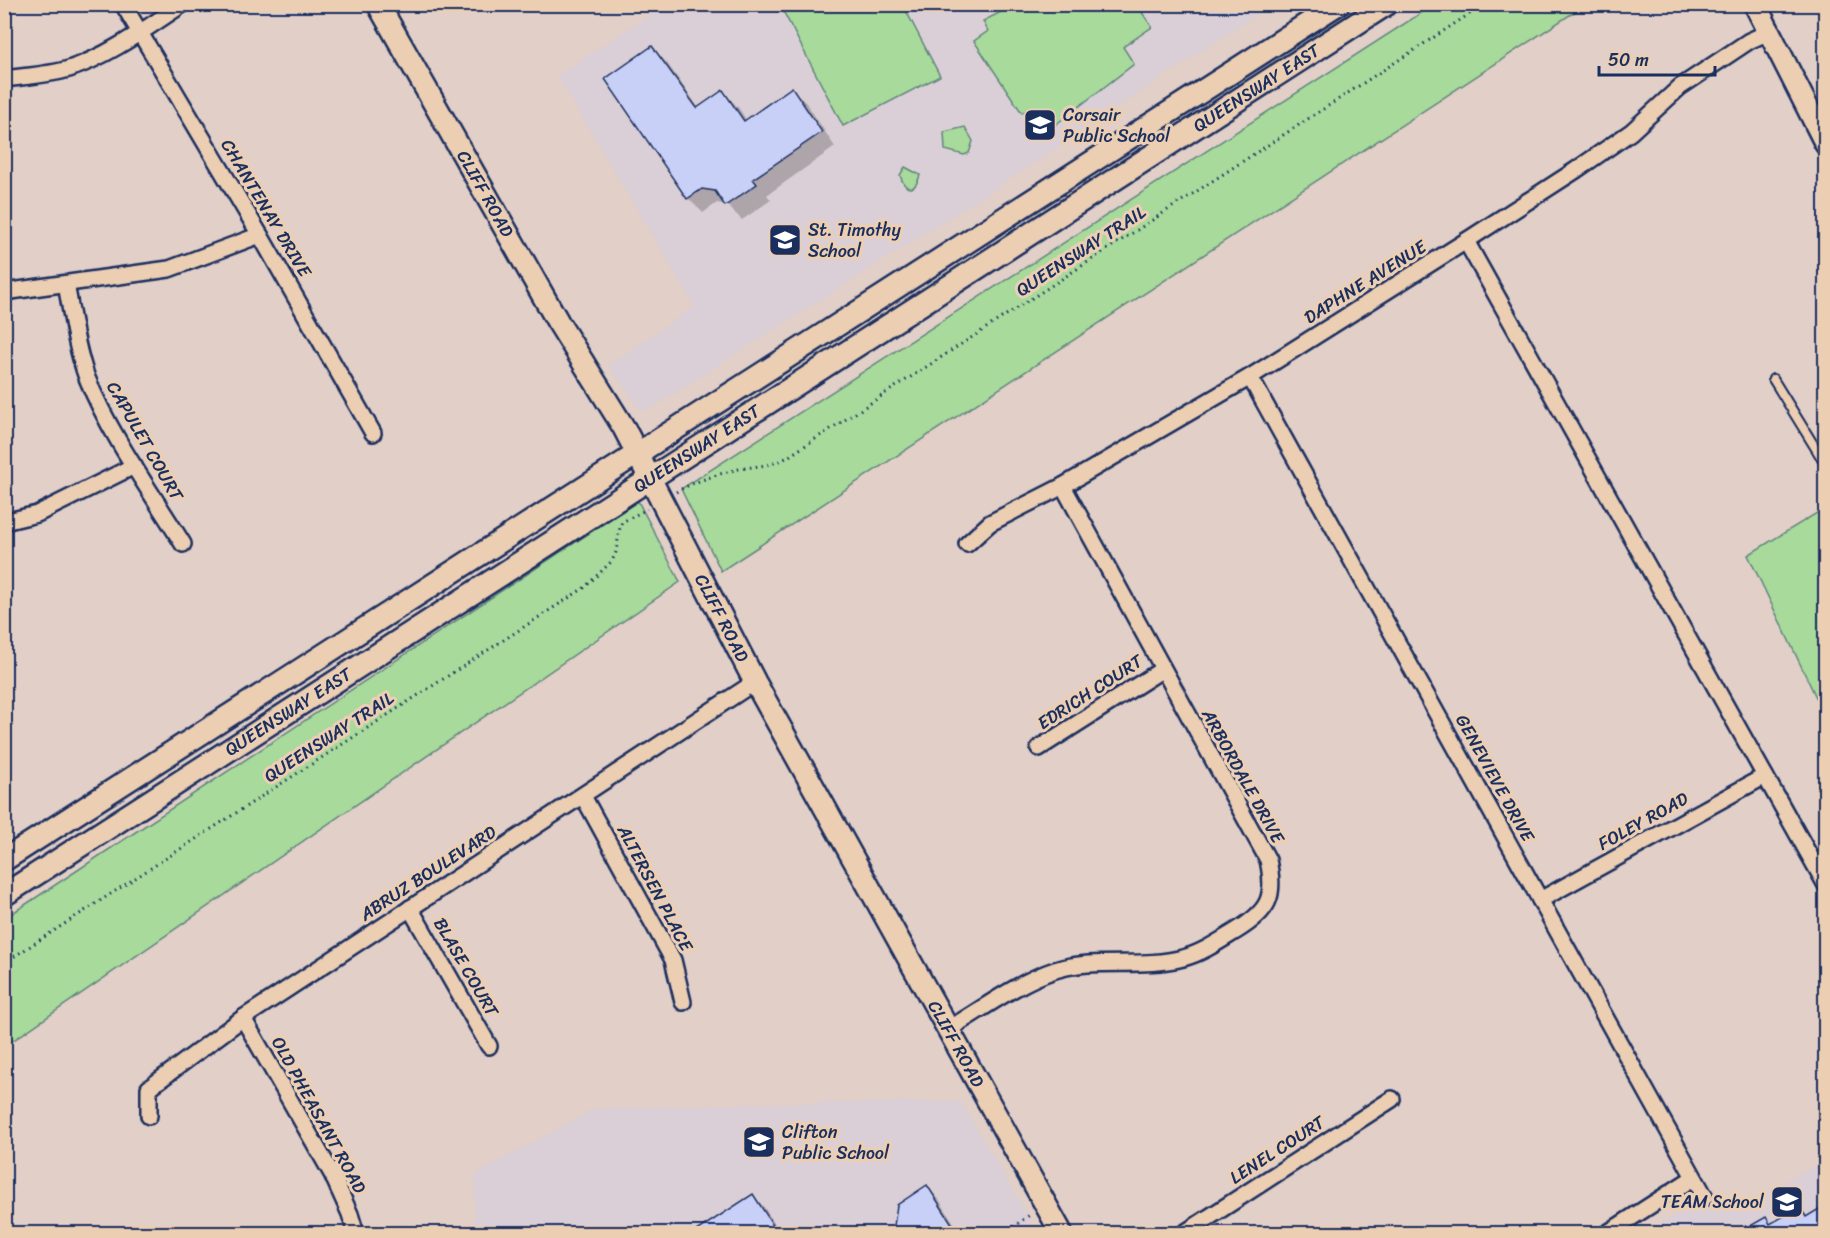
<svg xmlns="http://www.w3.org/2000/svg" width="1830" height="1238" font-family="Sriracha,sans-serif">
<style>
.built{fill:#dacfd6}
.green{fill:#a7da9b;stroke:#61847c;stroke-width:1.5}
.shadow{fill:#0003}
.building{fill:#c8d0f8;stroke:#1b2f5e;stroke-width:1.5}
.lines{fill:none;stroke-linecap:round;stroke-linejoin:round}
.lane-casing{stroke:#1b2f5e;stroke-width:12}
.street-casing{stroke:#1b2f5e;stroke-width:20}
.secondary-casing{stroke:#1b2f5e;stroke-width:26}
.path{stroke:#1b2f5e;stroke-width:3;stroke-dasharray:1.5 4.5;stroke-linecap:butt}
.lane{stroke:#ecceb3;stroke-width:8}
.street{stroke:#ecceb3;stroke-width:15}
.secondary{stroke:#ecceb3;stroke-width:21}
.labels{text-anchor:middle;stroke-width:6;stroke-linejoin:round;paint-order:stroke}
.street-label{font-size:18px;fill:#1b2f5e;stroke:#ecceb3}
.poi-label{font-size:18px;fill:#1b2f5e;stroke:#ecceb3;text-anchor:start}
</style>
<rect width="100%" height="100%" fill="#e1cfc8"/>
<filter id="ink" filterUnits="userSpaceOnUse"><feTurbulence type="fractalNoise" baseFrequency=".0167" numOctaves="2"/><feDisplacementMap in="SourceGraphic" scale="12" xChannelSelector="R" yChannelSelector="G"/><feConvolveMatrix kernelMatrix="1 2 1 2 8 2 1 2 1" color-interpolation-filters="sRGB"/></filter>
<g filter="url(#ink)">
<g class="built">
<polygon points="664,5 1270,5 1018,174 648,410 640,409 609,365 695,306 557,76"/>
<polygon points="960,1101 1031,1221 1011,1234 474,1234 475,1175 593,1109 733,1104"/>
<polygon points="1825,1160 1825,1233 1641,1234 1719,1192 1730,1212"/>
</g>
<g class="green">
<polygon points="1435,4 1585,5 721,571 681,489"/>
<polygon points="780,5 903,5 940,76 843,126"/>
<polygon points="1029,5 1137,5 1152,27 1123,47 1134,64 1046,132 1040,130 1029,109 1022,113 974,41 988,31 983,21 1009,8"/>
<polygon points="965,127 973,141 969,153 964,155 945,150 944,132"/>
<path d="M 905,167 L 920,175 C 915,193 905,192 900,175 Z"/>
<polygon points="638,501 680,582 5,1046 5,918"/>
<polygon points="1825,508 1825,716 1748,555"/>
</g>
<g class="shadow">
<polygon points="652,48 667,63 699,108 723,92 738,107 747,121 792,89 807,104 835,147 767,195 771,200 742,220 727,205 717,203 703,213 688,198 607,80"/>
<polygon points="927,1187 938,1198 961,1234 889,1234 895,1229"/>
<polygon points="753,1196 764,1207 781,1234 695,1234"/>
<polygon points="1800,1209 1808,1217 1819,1211 1826,1218 1826,1234 1741,1234 1766,1219 1772,1225"/>
</g>
<g class="building">
<polygon points="652,46 697,108 723,90 744,121 792,87 822,132 753,179 757,184 725,206 715,191 702,189 687,199 605,79"/>
<polygon points="927,1185 958,1233 893,1233 897,1205"/>
<polygon points="753,1194 778,1233 693,1233"/>
<polygon points="1800,1207 1806,1217 1819,1209 1826,1221 1826,1233 1738,1233 1766,1217 1770,1224"/>
</g>
<g class="lines">
<defs>
<polyline id="lane" points="1773,379 1826,465"/>
<g id="street">
<polyline points="123,4 260,235 373,433"/>
<path d="M 4,79 C 26,76 49,75 69,69 C 109,56 148,27 183,4"/>
<polyline points="1466,241 1826,885"/>
<path d="M 66,284 C 72,315 76,348 87,378 C 111,437 150,490 183,544"/>
<polyline points="4,292 169,269 260,235"/>
<polyline points="1250,377 1705,1197"/>
<polyline points="4,522 37,514 134,466"/>
<polyline points="967,544 990,523 1063,486 1250,377 1466,241 1576,170 1631,132 1680,87 1749,41 1769,32"/>
<polyline points="1039,748 1163,669"/>
<polyline points="583,796 673,960 683,1002"/>
<polyline points="1540,900 1765,776"/>
<polyline points="410,908 489,1046"/>
<polyline points="243,1018 332,1174 350,1214 356,1234"/>
<path d="M 947,1030 C 981,1010 1018,982 1055,970 C 1097,957 1141,969 1183,958 C 1202,953 1218,942 1236,931 C 1269,911 1276,897 1268,860 L 1063,486"/>
<polyline points="149,1116 149,1088 243,1018 755,682"/>
<polyline points="1183,1234 1392,1099"/>
<polyline points="1606,1234 1693,1178"/>
</g>
<g id="secondary">
<path id="s1" d="M 378,4 L 558,322 L 624,428 L 755,682 L 1062,1234"/>
<polyline points="1755,4 1826,144"/>
<polyline points="4,860 1338,4"/>
<path id="s2" d="M 4,895 L 1387,4"/>
</g>
</defs>
<use href="#lane" class="lane-casing"/>
<use href="#street" class="street-casing"/>
<use href="#secondary" class="secondary-casing"/>
<g class="path">
<polyline points="676,4 682,12"/>
<path d="M 676,492 C 695,481 718,474 739,469 C 756,466 771,466 786,458 L 1485,4"/>
<polyline points="4,963 584,588 612,561 616,552 620,527 622,522 647,509"/>
<polyline points="1003,1234 1031,1214"/>
</g>
<use href="#lane" class="lane"/>
<use href="#street" class="street"/>
<use href="#secondary" class="secondary"/>
</g>
</g>
<defs>
<symbol id="school-square" viewBox="-11 -11 22 22"><rect x="-9" y="-9" width="18" height="18" rx="4" fill="#1b2f5e" stroke="#ecceb3"/><path d="M0-5L7-2L0 1L-7-2ZM-4 1L0 2.5L4 1V4Q0 6-4 4Z" fill="#fff"/></symbol>
</defs>
<g fill-rule="evenodd">
<use href="#school-square" x="1021" y="106" width="38" height="38"/>
<use href="#school-square" x="766" y="221" width="38" height="38"/>
<use href="#school-square" x="740" y="1123" width="38" height="38"/>
<use href="#school-square" x="1768" y="1183" width="38" height="38"/>
</g>
<g class="labels">
<g class="street-label">
<text dy="6" stroke="none"><textPath href="#s2" startOffset="1490">QUEENSWAY EAST</textPath></text>
<text dy="6" stroke="none"><textPath href="#s1" startOffset="218">CLIFF ROAD</textPath></text>
<text transform="translate(266 208) rotate(59)" y="6">CHANTENAY DRIVE</text>
<text transform="translate(1081 251) rotate(-33)" y="6">QUEENSWAY TRAIL</text>
<text transform="translate(1365 282) rotate(-32)" y="6">DAPHNE AVENUE</text>
<text transform="translate(145 441) rotate(60)" y="6">CAPULET COURT</text>
<text dy="6" stroke="none"><textPath href="#s2" startOffset="824">QUEENSWAY EAST</textPath></text>
<text dy="6" stroke="none"><textPath href="#s1" startOffset="704">CLIFF ROAD</textPath></text>
<text transform="translate(1090 692) rotate(-33)" y="6">EDRICH COURT</text>
<text dy="6" stroke="none"><textPath href="#s2" startOffset="338">QUEENSWAY EAST</textPath></text>
<text transform="translate(329 737) rotate(-33)" y="6">QUEENSWAY TRAIL</text>
<text transform="translate(1243 776) rotate(61)" y="6">ARBORDALE DRIVE</text>
<text transform="translate(1495 778) rotate(61)" y="6">GENEVIEVE DRIVE</text>
<text transform="translate(1643 821) rotate(-29)" y="6">FOLEY ROAD</text>
<text transform="translate(428 873) rotate(-33)" y="6">ABRUZ BOULEVARD</text>
<text transform="translate(655 888) rotate(62)" y="6">ALTERSEN PLACE</text>
<text transform="translate(466 967) rotate(60)" y="6">BLASE COURT</text>
<text dy="6" stroke="none"><textPath href="#s1" startOffset="1190">CLIFF ROAD</textPath></text>
<text transform="translate(319 1115) rotate(61)" y="6">OLD PHEASANT ROAD</text>
<text transform="translate(1277 1150) rotate(-33)" y="6">LENEL COURT</text>
</g>
<g class="poi-label">
<text x="1063" y="121">Corsair<tspan x="1063" dy="21">Public School</tspan></text>
<text x="808" y="236">St. Timothy<tspan x="808" dy="21">School</tspan></text>
<text x="782" y="1138">Clifton<tspan x="782" dy="21">Public School</tspan></text>
<text x="1764" y="1208" text-anchor="end">TEAM School</text>
</g>
</g>
<rect width="1830" height="1238" fill="none" stroke="#ecceb3" stroke-width="24"/>
<rect x="12" y="12" width="1806" height="1214" fill="none" stroke="#1b2f5e" stroke-width="2" filter="url(#ink)"/>
<path d="M1599 66v9h116v-9" fill="none" stroke="#1b2f5e" stroke-width="3"/>
<text x="1608" y="66" font-size="18" fill="#1b2f5e" stroke="#ecceb3" stroke-width="4.5" paint-order="stroke">50 m</text>
</svg>
